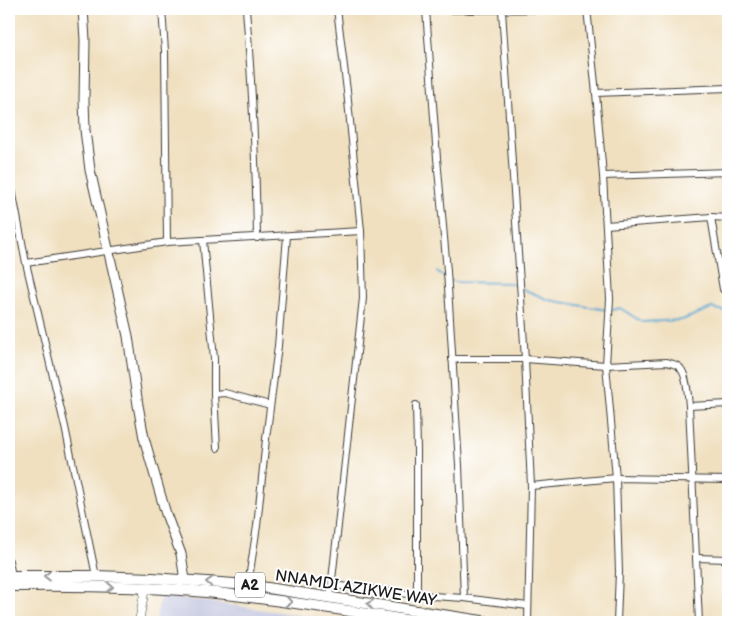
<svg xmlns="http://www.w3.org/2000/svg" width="737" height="631" font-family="'Balsamiq Sans',sans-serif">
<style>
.industrial{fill:#bfc2dd}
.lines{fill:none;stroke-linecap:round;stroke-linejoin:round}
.stream{stroke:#58a4d1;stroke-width:2}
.minor-casing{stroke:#3c3935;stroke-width:8}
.tertiary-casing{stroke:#3c3935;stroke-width:9}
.secondary-casing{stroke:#3c3935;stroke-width:11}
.trunk-casing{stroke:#3c3935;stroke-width:12}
.minor{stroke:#fff;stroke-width:6}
.tertiary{stroke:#fff;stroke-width:8}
.secondary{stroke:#fff;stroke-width:9}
.trunk{stroke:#fff;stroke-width:10}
.oneway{stroke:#999}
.labels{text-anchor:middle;stroke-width:4;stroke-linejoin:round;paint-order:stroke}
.shield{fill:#fff;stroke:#606060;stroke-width:1}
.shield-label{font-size:15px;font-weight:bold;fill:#1c1c1c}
.street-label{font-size:16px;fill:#1c1c1c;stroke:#fff}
</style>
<rect width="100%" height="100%" fill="#fff"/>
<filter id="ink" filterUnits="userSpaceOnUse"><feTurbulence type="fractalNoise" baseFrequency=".02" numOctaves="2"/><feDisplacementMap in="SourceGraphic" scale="10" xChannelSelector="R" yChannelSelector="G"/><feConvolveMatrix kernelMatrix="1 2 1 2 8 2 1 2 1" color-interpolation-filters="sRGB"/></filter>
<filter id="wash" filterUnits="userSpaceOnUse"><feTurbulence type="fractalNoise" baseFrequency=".0096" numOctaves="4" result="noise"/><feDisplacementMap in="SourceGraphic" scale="20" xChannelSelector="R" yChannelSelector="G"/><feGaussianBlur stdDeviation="1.12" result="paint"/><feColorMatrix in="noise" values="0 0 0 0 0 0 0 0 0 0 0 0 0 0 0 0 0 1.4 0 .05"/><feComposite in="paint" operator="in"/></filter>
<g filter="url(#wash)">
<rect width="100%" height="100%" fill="#f0e0c0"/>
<polygon class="industrial" points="160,595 349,622 156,622"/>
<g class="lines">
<g class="stream">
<polyline points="437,271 445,278"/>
<polyline points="449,280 456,282 510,283 518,287"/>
<polyline points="523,289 549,300 607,310"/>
<polyline points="612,310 620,308 642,322 682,320 712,308 728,312"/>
</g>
</g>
</g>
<g filter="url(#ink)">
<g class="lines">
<defs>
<g id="minor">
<polyline points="162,9 165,51 167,242"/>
<path d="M 246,9 C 252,85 256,161 257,238"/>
<polyline points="426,9 426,10 583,9"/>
<polyline points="587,9 596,93 603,176 610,299 606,365 616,478 619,572 617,622"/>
<polyline points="426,10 437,158 447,271 459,465 464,598 528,606"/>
<polyline points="502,10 525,359 531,486 528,622"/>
<polyline points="596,93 728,88"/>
<polyline points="9,174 26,263 65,427 96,576"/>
<polyline points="603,176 728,172"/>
<polyline points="711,217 723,289"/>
<polyline points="606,225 711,217 728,218"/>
<polyline points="203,240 214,359 214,394 225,393 270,405"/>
<polyline points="26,263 167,242 361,231"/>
<path d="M 452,359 L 525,359 L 606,365 L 667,362 C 672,364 678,364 681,369 C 687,376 688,396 689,406 L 699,622"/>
<polyline points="214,394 217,448"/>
<polyline points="416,405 417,450 417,595"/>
<polyline points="689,406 728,404"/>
<polyline points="531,486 616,478 728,480"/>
<polyline points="696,558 728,559"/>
<polyline points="9,561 12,576"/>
<polyline points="248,585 257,526 266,439 278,346 287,236"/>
<polyline points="332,585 417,595 464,598"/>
<polyline points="330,598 363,298 361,231 347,91 337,9"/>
</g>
<polyline id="tertiary" points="139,622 145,588"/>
<polyline id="secondary" points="83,9 85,40 84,100 85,130 90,170 128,336 138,405 144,438 166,514 181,554 185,580"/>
<g id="trunk">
<polyline points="9,576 96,576 152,578 248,585 488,622"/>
<path d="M 9,586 C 74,585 140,586 206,592 C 278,599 349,611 420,622"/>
</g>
</defs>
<use href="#minor" class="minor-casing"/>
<use href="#tertiary" class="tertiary-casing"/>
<use href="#secondary" class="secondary-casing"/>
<use href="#trunk" class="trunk-casing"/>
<use href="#minor" class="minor"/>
<use href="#tertiary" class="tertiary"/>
<use href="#secondary" class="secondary"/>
<use href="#trunk" class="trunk"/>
</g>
<defs><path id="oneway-chevron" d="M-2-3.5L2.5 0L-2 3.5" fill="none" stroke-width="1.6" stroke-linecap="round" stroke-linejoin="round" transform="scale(1.25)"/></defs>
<g class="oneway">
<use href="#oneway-chevron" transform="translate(47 576) rotate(180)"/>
<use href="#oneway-chevron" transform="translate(209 582) rotate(-176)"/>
<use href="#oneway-chevron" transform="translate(110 587) rotate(2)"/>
<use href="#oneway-chevron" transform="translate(289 602) rotate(9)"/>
<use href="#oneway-chevron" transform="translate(370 604) rotate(-171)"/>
</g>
</g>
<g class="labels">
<rect class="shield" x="235" y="572.5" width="30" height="25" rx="4"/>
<g class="shield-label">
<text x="250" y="590">A2</text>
</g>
<g class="street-label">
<text transform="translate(356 587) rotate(9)" y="6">NNAMDI AZIKWE WAY</text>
</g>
</g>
<rect width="737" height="631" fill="none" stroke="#fff" stroke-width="30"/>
</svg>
